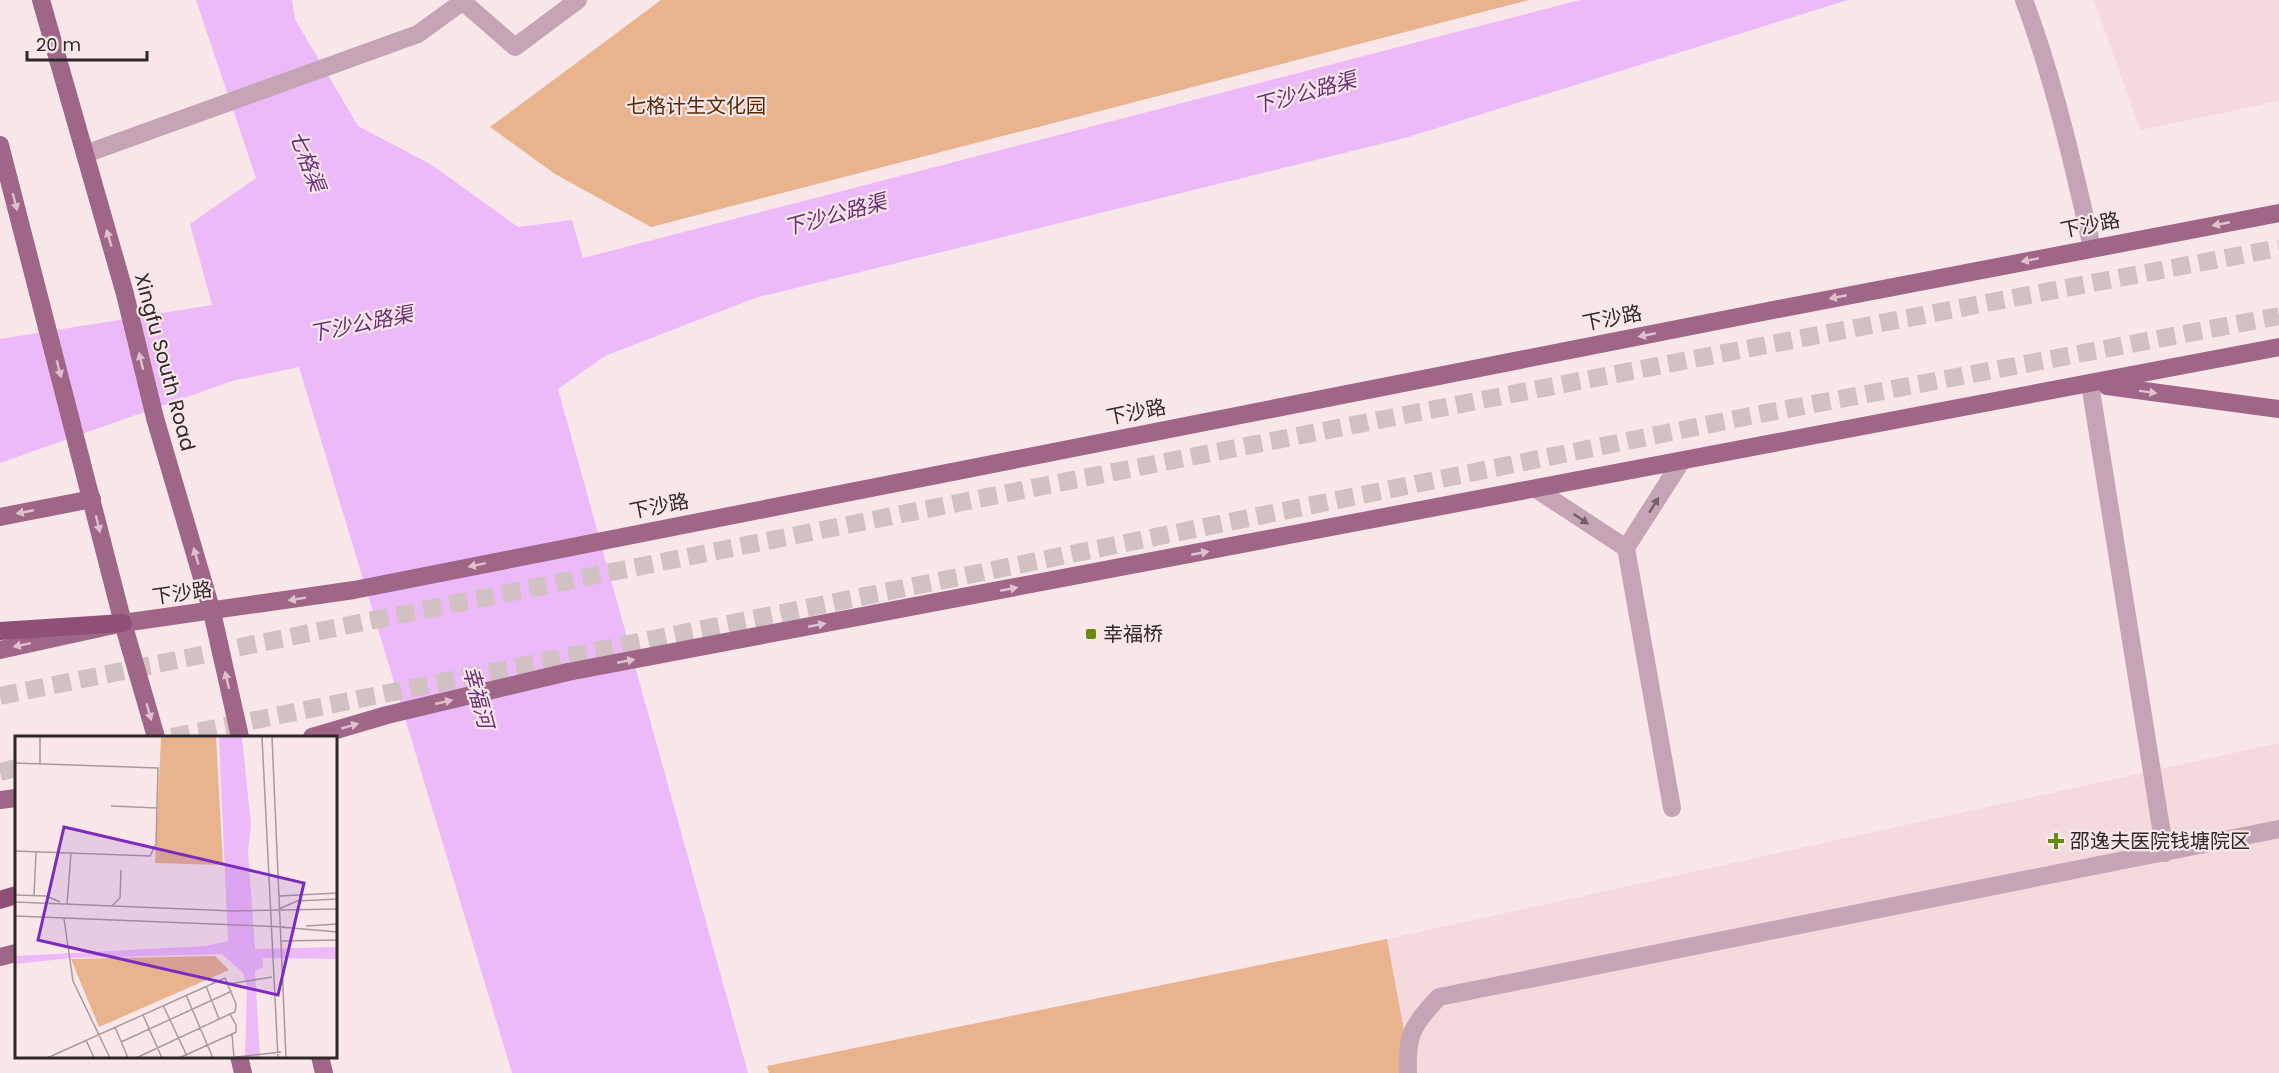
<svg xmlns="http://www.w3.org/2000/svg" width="2279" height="1073" font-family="Poppins,'Noto Sans SC',sans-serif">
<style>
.built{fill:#f4d9dd}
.green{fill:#e9b38e}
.water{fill:#edbaf9}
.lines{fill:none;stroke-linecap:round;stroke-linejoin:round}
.highway-tunnel{stroke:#d1c1c3;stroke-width:18;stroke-dasharray:18 9;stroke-linecap:butt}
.minor{stroke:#c5a4b6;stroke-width:18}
.major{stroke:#9f6687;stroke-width:18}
.highway{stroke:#904f77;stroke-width:18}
.oneway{fill:#dfc0cc}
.oneway2{fill:#726068}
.poi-dot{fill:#678a11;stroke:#fae7ea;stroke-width:2}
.labels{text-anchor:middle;stroke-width:4.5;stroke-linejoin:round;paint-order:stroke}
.park-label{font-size:20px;fill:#552a05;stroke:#fae7ea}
.street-label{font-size:20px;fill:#2f2829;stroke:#fae7ea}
.poi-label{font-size:20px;fill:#2f2829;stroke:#fae7ea;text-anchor:start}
.water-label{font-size:21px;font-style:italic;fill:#6b2f78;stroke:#fae7ea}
.inset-road{fill:none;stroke:#a99b9d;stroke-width:1.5}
.view{fill:#7b2cbf;fill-opacity:0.15;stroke:#7b2cbf;stroke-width:3}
.inset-edge{fill:none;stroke:#2f2829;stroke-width:3}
</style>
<rect width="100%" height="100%" fill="#fae7ea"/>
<g class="built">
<polygon points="2094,0 2279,0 2279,101 2140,130"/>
<polygon points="2279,743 2279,1073 1412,1073 1387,939"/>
</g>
<g class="green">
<polygon points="661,0 1529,0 651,227 555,174 490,127"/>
<polygon points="1387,939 1412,1073 769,1073 767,1066"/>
</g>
<polygon class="water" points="196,0 292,0 295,19 358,126 432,165 518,227 572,220 583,258 1580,0 1848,0 1405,138 755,298 605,356 558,389 748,1073 512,1073 299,367 232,381 0,463 0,339 212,305 190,224 256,178"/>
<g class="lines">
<g class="highway-tunnel">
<path d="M 0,696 C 759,541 1518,390 2279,248"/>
<polyline points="172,737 1750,416 2279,316"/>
<polyline points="0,772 16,768"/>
</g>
<g class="minor">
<polyline points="461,0 515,47 578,0"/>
<path d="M 2024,0 C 2054,80 2073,164 2092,248"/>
<polyline points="85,154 418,34 462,2"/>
<polyline points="2090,384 2165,853"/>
<polyline points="1536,489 1626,548"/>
<polyline points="1672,808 1626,548 1681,462"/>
<path d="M 1408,1073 C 1406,1035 1413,1024 1439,997 L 2279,829"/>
</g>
<g class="major">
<polyline points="41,0 125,294 155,418 212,612 240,737"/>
<polyline points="0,145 123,623 156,737"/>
<polyline points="2107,386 2279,409"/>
<polyline points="0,517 92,499"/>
<polyline points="0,650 123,623 354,590 1768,311 2279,213"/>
<polyline points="312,737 387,715 568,672 2279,347"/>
<polyline points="0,800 16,798"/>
<polyline points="0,957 16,953"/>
<polyline points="239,1056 243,1073"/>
<polyline points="320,1056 324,1073"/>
</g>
<g class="highway">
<polyline points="0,631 123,623"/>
<polyline points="0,900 16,895"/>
</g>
</g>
<defs><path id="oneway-solid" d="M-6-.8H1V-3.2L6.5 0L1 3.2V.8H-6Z" transform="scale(1.5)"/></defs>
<g class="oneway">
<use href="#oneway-solid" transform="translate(15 202) rotate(75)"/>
<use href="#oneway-solid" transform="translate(2221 224) rotate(169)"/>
<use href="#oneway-solid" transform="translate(109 238) rotate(-106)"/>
<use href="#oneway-solid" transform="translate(2030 260) rotate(169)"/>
<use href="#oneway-solid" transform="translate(1838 297) rotate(169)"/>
<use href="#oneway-solid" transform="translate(1647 335) rotate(169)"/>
<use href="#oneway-solid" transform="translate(141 361) rotate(-104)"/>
<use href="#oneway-solid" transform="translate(59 369) rotate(75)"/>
<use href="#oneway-solid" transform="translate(2148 392) rotate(7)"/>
<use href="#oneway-solid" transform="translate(25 512) rotate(169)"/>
<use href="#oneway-solid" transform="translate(98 524) rotate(76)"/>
<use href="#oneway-solid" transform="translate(1200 553) rotate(-11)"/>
<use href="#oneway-solid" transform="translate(196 556) rotate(-106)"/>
<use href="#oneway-solid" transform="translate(477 565) rotate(168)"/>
<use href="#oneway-solid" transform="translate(1009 589) rotate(-11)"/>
<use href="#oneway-solid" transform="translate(297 599) rotate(171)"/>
<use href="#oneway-solid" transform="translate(817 625) rotate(-11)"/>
<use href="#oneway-solid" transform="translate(22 645) rotate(168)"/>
<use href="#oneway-solid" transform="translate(626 661) rotate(-11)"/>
<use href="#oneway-solid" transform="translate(227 680) rotate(-103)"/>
<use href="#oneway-solid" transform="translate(444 702) rotate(-13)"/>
<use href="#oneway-solid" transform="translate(149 712) rotate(74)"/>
<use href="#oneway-solid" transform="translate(350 726) rotate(-16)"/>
</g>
<g class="oneway2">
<use href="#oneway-solid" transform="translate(1654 505) rotate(-58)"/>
<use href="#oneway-solid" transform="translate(1581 519) rotate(34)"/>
</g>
<g class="poi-dot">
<rect x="1085" y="628" width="12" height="12" rx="3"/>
<path d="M2053 832h6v6h6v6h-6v6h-6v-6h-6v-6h6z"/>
</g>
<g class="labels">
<g class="park-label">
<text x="696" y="113">七格计生文化园</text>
</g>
<g class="street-label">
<text transform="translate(2090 225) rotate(-11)" y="7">下沙路</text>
<text transform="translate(1612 318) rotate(-11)" y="7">下沙路</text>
<text transform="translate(165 362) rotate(75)" y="7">Xingfu South Road</text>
<text transform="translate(1136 412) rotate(-11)" y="7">下沙路</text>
<text transform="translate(659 506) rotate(-11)" y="7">下沙路</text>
<text transform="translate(182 593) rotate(-8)" y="7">下沙路</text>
</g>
<g class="poi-label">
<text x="1103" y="641">幸福桥</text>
<text x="2070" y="848">邵逸夫医院钱塘院区</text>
</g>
<g class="water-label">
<text transform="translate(1305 93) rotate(-15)" y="7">下沙公路渠</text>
<text transform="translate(307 161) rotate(69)" y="7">七格渠</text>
<text transform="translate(835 215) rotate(-15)" y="7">下沙公路渠</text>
<text transform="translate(361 324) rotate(-11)" y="7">下沙公路渠</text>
<text transform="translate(478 697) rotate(75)" y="7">幸福河</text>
</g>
</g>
<g transform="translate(15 736)">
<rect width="322" height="322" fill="#fae7ea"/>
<path d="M 146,1 L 201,1 L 208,129 L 140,127 ZM 200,220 L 214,234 L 84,291 L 56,223 Z" fill="#e9b38e"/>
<path d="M 204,1 L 227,1 L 236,89 L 233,115 L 240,213 L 322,211 L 322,223 L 248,222 L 248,231 L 240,235 L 245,322 L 230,322 L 232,250 L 228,237 L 207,218 L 57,222 L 0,228 L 0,220 L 190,210 L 213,205 Z" fill="#edbaf9"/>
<path class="inset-road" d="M 25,1 L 25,28M 247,1 L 263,322M 257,1 L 271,322M 0,27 L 143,32 L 141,108 L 135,120 L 0,115M 96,70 L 142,72M 0,159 L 31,160 L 45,166M 19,160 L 21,116M 264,160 L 323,157M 0,166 L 219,175 L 323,173M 52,168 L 56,117M 97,170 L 105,162 L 106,134M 264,173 L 282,165 L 323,163M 0,180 L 270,191M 49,183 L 58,245 L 95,322M 291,190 L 323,188M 265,191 L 323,196M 265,205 L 323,204M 214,248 L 257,241M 191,250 L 204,283M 171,259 L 198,322M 148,269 L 172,320M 128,279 L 147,322M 100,291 L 113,322M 71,304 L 79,322M 106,306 L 217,255M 32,322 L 210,242 L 221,268 L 220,276 L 215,278 L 221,289 L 221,296 L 217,298 L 219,322M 121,322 L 215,278M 164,322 L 217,298M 213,322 L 266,316"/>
<path class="view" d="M 49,91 L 289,147 L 263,259 L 23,204 Z"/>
<rect width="322" height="322" class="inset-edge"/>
</g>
<path d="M27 51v9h120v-9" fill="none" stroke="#2f2829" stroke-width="3"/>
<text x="36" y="51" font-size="18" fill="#2f2829" stroke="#fae7ea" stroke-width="4.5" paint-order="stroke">20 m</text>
</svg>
